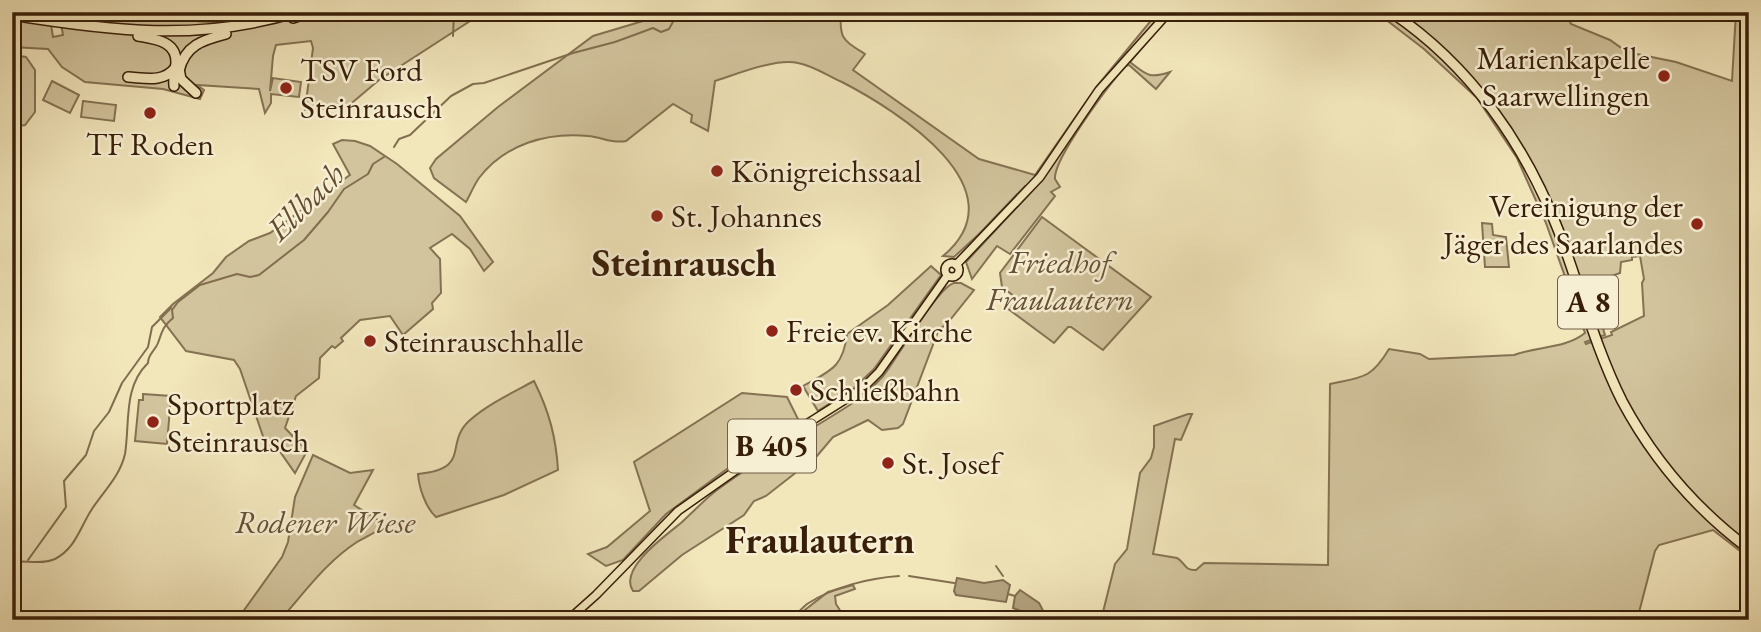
<svg xmlns="http://www.w3.org/2000/svg" width="1761" height="632" font-family="'EB Garamond',serif">
<style>
.green{fill:#d2c49d;stroke:#857253;stroke-width:2;fill-rule:evenodd}
.water{fill:#b3a27e;stroke:#826e4f;stroke-width:2}
.lines{fill:none;stroke-linecap:round;stroke-linejoin:round}
.stream{stroke:#826e4f;stroke-width:2}
.primary-casing{stroke:#381f09;stroke-width:10}
.highway-casing{stroke:#381f09;stroke-width:12}
.primary{stroke:#f2e6bb;stroke-width:7}
.highway{stroke:#f2e6bb;stroke-width:9}
.poi-dot{fill:#8f2418;stroke:#f7efd3;stroke-width:2.5}
.labels{text-anchor:middle;stroke-width:5;stroke-linejoin:round;paint-order:stroke}
.shield{fill:#f7efd3;stroke:#715d46;stroke-width:2}
.shield-label{font-size:30px;font-weight:bold;fill:#381f09}
.poi-label{font-size:32px;fill:#381f09;stroke:#f7efd3;text-anchor:start}
.park-label{font-size:32px;font-style:italic;fill:#665135;stroke:#f7efd3}
.water-label{font-size:33px;font-style:italic;fill:#634d32;stroke:#f7efd3}
.district-label{font-size:38px;font-weight:bold;fill:#381f09;stroke:#f7efd3}
</style>
<rect width="100%" height="100%" fill="#f2e6bb"/>
<filter id="stains"><feTurbulence type="fractalNoise" baseFrequency=".00286" numOctaves="4"/><feColorMatrix values="0 0 0 0 .2 0 0 0 0 .09 0 0 0 0 .02 0 0 0 .5 -.17"/></filter>
<radialGradient id="worn" r=".72"><stop offset=".6" stop-color="#630" stop-opacity="0"/><stop offset="1" stop-color="#630" stop-opacity=".3"/></radialGradient>
<g class="green">
<path d="M 12,12 L 49,12 L 53,37 L 63,35 L 59,12 L 168,12 C 197,29 237,21 268,12 L 484,12 L 379,80 L 347,107 L 305,110 L 313,48 L 311,41 L 276,45 L 273,56 L 270,91 L 273,78 L 301,82 L 299,97 L 271,94 L 271,103 L 265,113 L 259,89 L 197,85 L 204,90 L 200,99 L 163,89 L 85,82 L 62,67 L 48,49 L 12,47 Z"/>
<path d="M 673,12 L 841,12 C 839,39 843,40 865,54 L 853,70 L 979,159 L 1035,175 L 1097,86 L 1158,12 L 1173,12 L 1130,62 C 1147,75 1149,79 1170,72 L 1156,89 L 1129,65 L 1126,66 C 1110,83 1053,159 1055,179 L 1060,187 L 1051,192 L 1055,196 L 1010,254 L 997,246 L 972,279 L 966,262 L 1032,191 L 1025,186 L 979,234 L 954,257 L 943,256 C 1023,189 896,110 842,82 C 828,76 814,66 798,63 C 776,58 737,74 715,81 L 708,131 L 691,122 L 692,115 L 673,104 L 626,141 C 612,144 602,137 588,136 C 547,132 505,144 479,178 C 474,185 470,195 466,202 L 434,178 L 430,168 L 436,159 L 498,107 L 593,36 Z"/>
<path d="M 1376,12 L 1565,12 L 1571,24 L 1610,40 L 1627,52 L 1676,62 L 1732,81 L 1736,12 L 1749,12 L 1749,558 L 1713,530 L 1659,545 L 1655,551 L 1637,620 L 1101,620 L 1115,564 L 1127,549 L 1140,473 L 1151,458 L 1154,447 L 1154,426 L 1188,414 L 1192,414 L 1181,440 L 1175,439 L 1153,554 L 1177,558 C 1185,562 1184,571 1196,570 L 1204,563 L 1328,565 L 1330,384 C 1363,377 1371,379 1389,349 L 1420,354 L 1429,359 L 1514,355 C 1537,346 1565,349 1585,333 L 1546,223 L 1517,158 L 1477,98 L 1424,49 ZM 1640,256 L 1644,279 L 1642,283 L 1644,316 L 1611,332 L 1612,335 L 1586,344 L 1585,342 L 1605,335 L 1589,284 L 1620,273 L 1621,262 L 1632,260 L 1632,257 Z"/>
<polygon points="12,55 26,57 35,70 35,112 25,125 12,127"/>
<polygon points="52,81 79,95 70,113 43,100"/>
<polygon points="83,101 116,105 114,121 81,117"/>
<polygon points="342,140 355,141 370,146 397,164 460,216 493,262 484,271 470,249 452,234 430,248 440,259 441,293 432,303 433,309 403,335 390,316 360,320 341,338 343,341 335,348 332,346 320,358 319,378 296,396 285,428 307,451 295,473 276,446 266,445 240,369 234,360 186,351 160,317 173,304 213,273 226,257 249,241 270,233 303,209 320,203 331,188 350,175 333,144"/>
<polygon points="1042,217 1151,297 1103,350 1071,327 1068,327 1054,343 1007,308 1015,297 1002,287 1000,273"/>
<polygon points="1482,223 1492,224 1493,235 1506,237 1509,267 1485,267"/>
<path d="M 931,266 L 941,275 L 874,369 L 854,388 L 818,411 L 803,386 C 830,371 843,368 847,334 L 888,305 Z"/>
<path d="M 954,283 L 961,283 L 974,290 L 946,325 L 939,329 L 903,424 L 898,428 L 882,430 L 868,420 L 833,437 L 817,456 L 766,496 L 754,501 L 744,515 L 682,555 L 639,591 L 633,591 C 618,569 665,536 681,523 C 693,512 704,500 717,490 C 763,455 816,428 865,395 C 871,388 878,382 884,375 C 898,357 937,288 954,283 Z"/>
<path d="M 534,381 C 549,411 556,437 558,470 L 504,495 L 436,517 C 425,507 419,487 418,474 C 472,469 444,444 469,421 C 488,404 512,393 534,381 Z"/>
<polygon points="742,393 787,397 799,421 742,454 731,466 666,514 623,560 606,566 588,554 607,547 650,511 634,462"/>
<polygon points="143,394 171,396 167,444 135,441 139,400 143,400"/>
<path d="M 313,455 L 350,473 L 373,470 L 354,505 L 383,523 C 377,534 366,536 357,542 C 326,562 305,592 280,620 L 237,620 L 282,557 L 288,542 L 295,497 Z"/>
<polygon points="853,585 855,589 835,596 836,604 846,620 792,620 828,592"/>
</g>
<g class="water">
<polygon points="957,578 984,583 1003,580 1010,585 1006,602 956,595 954,591"/>
<polygon points="1020,590 1039,603 1048,620 1031,620 1026,613 1013,608 1015,596"/>
</g>
<g class="lines">
<g class="stream">
<polyline points="453,36 454,12"/>
<polyline points="394,147 399,139 410,135 451,96 473,84 484,83 573,53 615,42 653,28 661,32 669,29 674,20 698,12"/>
<polyline points="28,560 66,507 64,481 86,455 94,431 109,412 122,383 148,347 152,327 171,308"/>
<path d="M 12,562 C 26,560 42,565 55,559 C 76,548 80,527 92,509 C 104,491 120,476 125,454 C 130,423 123,387 148,363 C 148,354 155,351 158,343 C 162,332 163,326 173,318 L 172,310 L 178,302 L 200,285 L 237,274 L 250,277 L 259,275 L 304,240 L 328,212 L 344,189 L 368,174 L 373,164 L 384,157"/>
<polyline points="996,566 1003,576"/>
<polyline points="909,576 954,583"/>
<polyline points="1008,594 1015,596"/>
<path d="M 790,620 C 796,615 801,609 807,604 C 833,587 869,578 899,576"/>
<polyline points="1103,620 1169,612 1183,620"/>
</g>
<defs>
<g id="primary">
<circle cx="952" cy="270" r="7"/>
<polyline points="956,265 1040,177 1099,90 1169,12"/>
<polyline points="568,620 596,595 678,511 759,454 862,389 879,372 947,276"/>
</g>
<g id="highway">
<path d="M 1391,12 C 1470,65 1525,144 1559,232 C 1580,288 1595,347 1622,401 C 1653,459 1697,510 1749,549"/>
<path d="M 12,15 C 111,31 199,42 297,12"/>
<polyline points="293,18 311,12"/>
<path d="M 138,36 C 155,39 177,41 176,63 C 175,71 173,78 174,86"/>
<polyline points="179,69 181,79 196,93"/>
<path d="M 179,71 C 185,45 203,40 226,34"/>
<path d="M 128,77 C 145,78 163,83 175,68"/>
</g>
</defs>
<use href="#primary" class="primary-casing"/>
<use href="#highway" class="highway-casing"/>
<use href="#primary" class="primary"/>
<use href="#highway" class="highway"/>
</g>
<g class="poi-dot">
<circle cx="1664" cy="76" r="7"/>
<circle cx="286" cy="88" r="7"/>
<circle cx="150" cy="113" r="7"/>
<circle cx="717" cy="171" r="7"/>
<circle cx="657" cy="216" r="7"/>
<circle cx="1697" cy="224" r="7"/>
<circle cx="772" cy="331" r="7"/>
<circle cx="370" cy="341" r="7"/>
<circle cx="796" cy="390" r="7"/>
<circle cx="153" cy="422" r="7"/>
<circle cx="888" cy="463" r="7"/>
</g>
<g class="labels">
<g class="shield">
<rect x="1558" y="275.5" width="60" height="53" rx="5"/>
<rect x="728" y="419.5" width="88" height="53" rx="5"/>
</g>
<g class="shield-label">
<text x="1588" y="312">A 8</text>
<text x="772" y="456">B 405</text>
</g>
<g class="poi-label">
<text x="1650" y="69" text-anchor="end">Marienkapelle<tspan x="1650" dy="37">Saarwellingen</tspan></text>
<text x="300" y="81">TSV Ford<tspan x="300" dy="37">Steinrausch</tspan></text>
<text x="150" y="155" text-anchor="middle">TF Roden</text>
<text x="731" y="182">Königreichssaal</text>
<text x="1683" y="217" text-anchor="end">Vereinigung der<tspan x="1683" dy="37">Jäger des Saarlandes</tspan></text>
<text x="671" y="227">St. Johannes</text>
<text x="786" y="342">Freie ev. Kirche</text>
<text x="384" y="352">Steinrauschhalle</text>
<text x="810" y="401">Schließbahn</text>
<text x="167" y="415">Sportplatz<tspan x="167" dy="37">Steinrausch</tspan></text>
<text x="902" y="474">St. Josef</text>
</g>
<g class="park-label">
<text x="1060" y="273">Friedhof<tspan x="1060" dy="37">Fraulautern</tspan></text>
<text x="325" y="533">Rodener Wiese</text>
</g>
<g class="water-label">
<text transform="translate(305 201) rotate(-45)" y="12">Ellbach</text>
</g>
<g class="district-label">
<text x="684" y="276">Steinrausch</text>
<text x="820" y="553">Fraulautern</text>
</g>
</g>
<rect width="1761" height="632" fill="none" stroke="#f2e6bb" stroke-width="42"/>
<rect x="14" y="14" width="1733" height="604" fill="none" stroke="#381f09" stroke-width="3.5"/>
<rect x="21" y="21" width="1719" height="590" fill="none" stroke="#381f09" stroke-width="2"/>
<rect width="100%" height="100%" filter="url(#stains)"/>
<rect width="100%" height="100%" fill="url(#worn)"/>
</svg>
